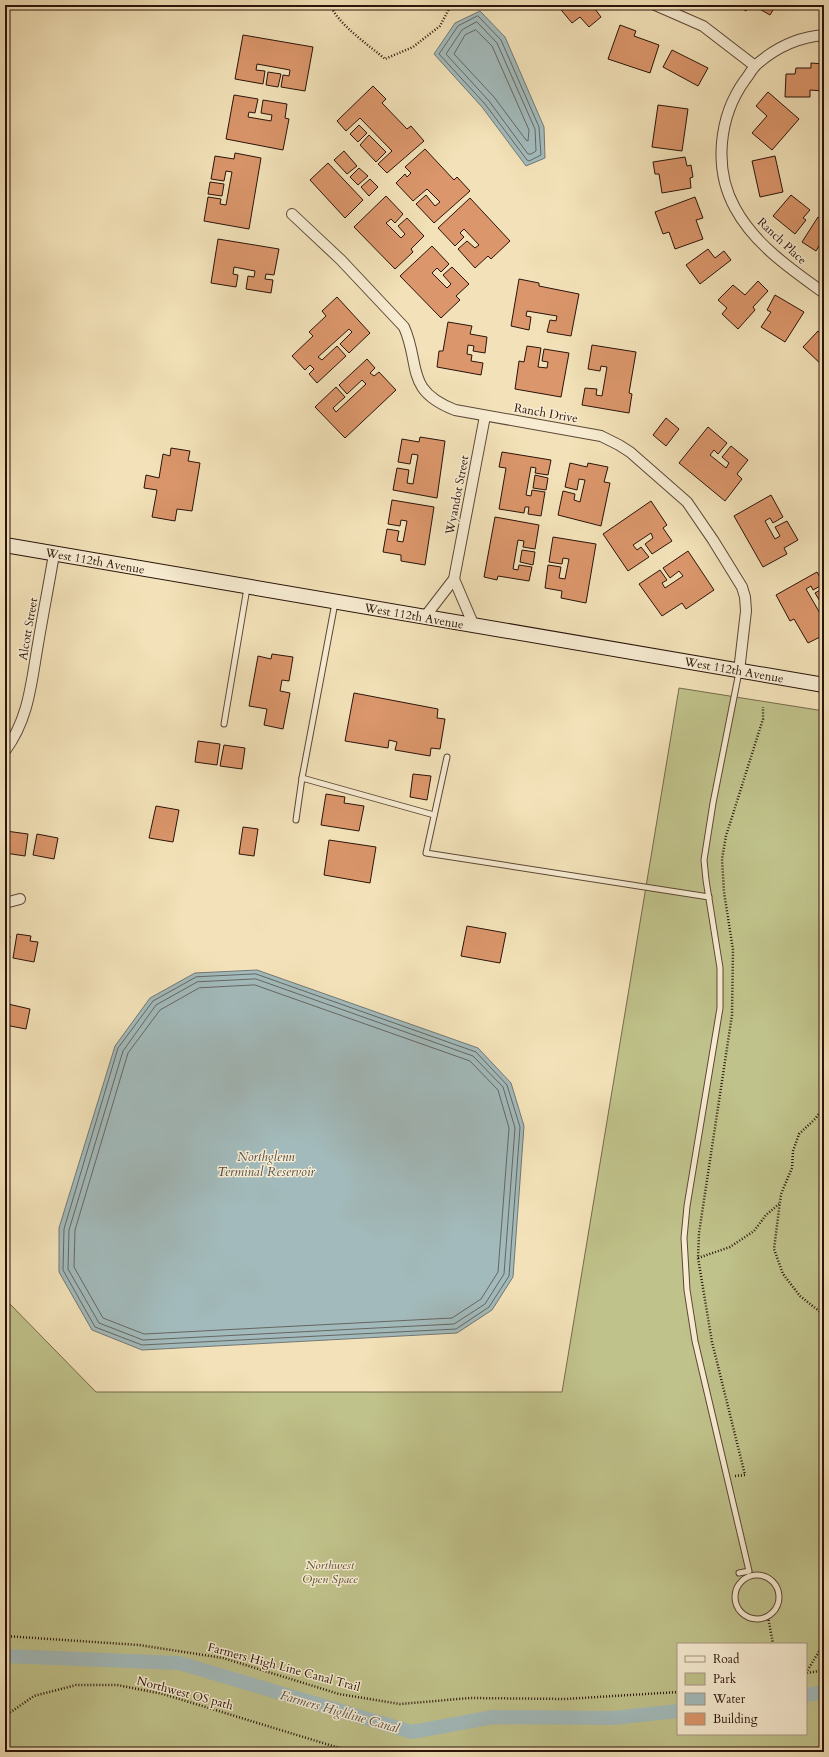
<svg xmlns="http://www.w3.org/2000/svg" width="829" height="1757" font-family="Cardo,serif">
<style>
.green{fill:#c0c28b;stroke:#756a4a;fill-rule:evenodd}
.water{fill:#a2babb;stroke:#727774}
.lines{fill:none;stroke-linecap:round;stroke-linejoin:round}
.shore{stroke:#666662;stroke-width:1}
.canal{stroke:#a2babb;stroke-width:14}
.building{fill:#db966b;stroke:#2a130a}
.lane-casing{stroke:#5c4736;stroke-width:7}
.street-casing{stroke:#5c4736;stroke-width:12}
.secondary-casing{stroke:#2a130a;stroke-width:16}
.path{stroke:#2a130a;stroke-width:2.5;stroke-dasharray:1 2;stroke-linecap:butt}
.lane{stroke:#f7ecd2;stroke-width:5}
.street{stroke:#f7ecd2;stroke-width:10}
.secondary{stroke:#f7ecd2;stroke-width:14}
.labels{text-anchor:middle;stroke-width:3;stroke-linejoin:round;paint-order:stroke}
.street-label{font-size:12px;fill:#2a130a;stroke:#f7ecd2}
.park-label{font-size:12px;font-style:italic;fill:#5e5037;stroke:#f7ecd2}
.water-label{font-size:13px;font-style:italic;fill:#544d48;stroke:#f7ecd2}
</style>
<rect width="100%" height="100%" fill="#f3e2b9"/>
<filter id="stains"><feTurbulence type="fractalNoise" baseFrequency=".005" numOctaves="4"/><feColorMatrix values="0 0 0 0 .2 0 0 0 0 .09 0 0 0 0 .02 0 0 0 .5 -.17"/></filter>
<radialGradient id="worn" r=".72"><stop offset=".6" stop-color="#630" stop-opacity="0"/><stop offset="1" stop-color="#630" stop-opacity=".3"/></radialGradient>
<path class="green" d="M 679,688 L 824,711 L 824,1752 L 5,1752 L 5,1299 L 96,1392 L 562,1392 ZM 678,1644 L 806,1644 L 806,1734 L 678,1734 Z"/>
<g class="water">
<polygon points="480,11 505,37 544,127 545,158 526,166 482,107 434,54 455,23"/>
<polygon points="257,970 478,1048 511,1083 524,1126 513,1277 492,1310 457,1333 142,1350 92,1330 59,1272 59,1228 115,1046 150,998 195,973"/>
</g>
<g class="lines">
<g class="shore">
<polygon points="478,16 501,40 539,127 541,155 529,161 527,160 485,104 439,54 458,26"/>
<polygon points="477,22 497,43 535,129 536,151 531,154 528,154 489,101 446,54 462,30"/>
<polygon points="476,30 492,46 529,130 528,141 526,140 494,97 454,54 465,35"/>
<polygon points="256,974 476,1052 507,1085 520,1127 509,1276 489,1307 456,1329 142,1345 95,1327 63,1270 64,1229 118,1048 153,1001 196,977"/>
<polygon points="256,979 473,1056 503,1087 515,1128 504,1274 485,1304 454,1324 143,1340 99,1323 68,1269 69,1230 123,1051 156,1005 197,982"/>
<polygon points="255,985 470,1061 498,1090 509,1128 498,1272 481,1299 452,1318 144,1334 103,1318 74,1267 75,1230 128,1053 160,1010 199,988"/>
</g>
<g class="canal">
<polyline points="5,1656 179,1663 412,1732 493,1717 613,1718 678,1711"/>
<polyline points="806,1695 824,1692"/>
</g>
</g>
<g class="building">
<polygon points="557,5 592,5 601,17 589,27 580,17 572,23"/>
<polygon points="736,5 749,5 746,11"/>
<polygon points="757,5 776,5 770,15 756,7"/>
<polygon points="620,25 636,31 634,36 659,45 650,73 608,59"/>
<polygon points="243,35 313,47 305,91 281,87 283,75 289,76 290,70 257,64 256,70 265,71 263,84 235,79"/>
<polygon points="672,50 708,68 698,86 663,67"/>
<polygon points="811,63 824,64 823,91 810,90 810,97 785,97 786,74 795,74 796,68 811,68"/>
<polygon points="268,72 281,74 278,87 266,85"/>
<polygon points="373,86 386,99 382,103 407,129 411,126 424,141 387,173 378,164 392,151 360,118 346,131 337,121"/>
<polygon points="768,92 799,119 772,150 752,133 767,116 756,106"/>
<polygon points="234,95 258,99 255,113 249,112 248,117 271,121 272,115 261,113 263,100 287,104 285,118 289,119 283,150 226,139"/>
<polygon points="658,105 688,109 682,151 652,147"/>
<polygon points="359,125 367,133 358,142 350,134"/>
<polygon points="369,135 386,152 376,162 360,145"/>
<polygon points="425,149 454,180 457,177 470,191 434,223 416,204 426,195 435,206 440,202 427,189 413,201 396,183 405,174 407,177 411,173 405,167"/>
<polygon points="344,151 357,166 347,174 334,160"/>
<polygon points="235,153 261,158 249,229 204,221 208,197 221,199 220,204 226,205 232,172 226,171 224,181 211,179 215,156 234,159"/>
<polygon points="775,156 783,192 760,197 752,161"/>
<polygon points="685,157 687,166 691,165 693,177 690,178 691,188 662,193 659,174 655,174 653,162"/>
<polygon points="328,163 363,200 345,218 310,180"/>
<polygon points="359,168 368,176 358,185 350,177"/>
<polygon points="370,179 378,187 369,196 361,187"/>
<polygon points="210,182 224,184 222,196 208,194"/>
<polygon points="791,195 810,210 803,218 806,220 795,234 773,216"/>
<polygon points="386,196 403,214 395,223 391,219 386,223 401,238 405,234 398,226 407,218 424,236 411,249 413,252 395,269 354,227"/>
<polygon points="695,197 703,218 696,220 703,239 675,249 669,232 663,234 655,212"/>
<polygon points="470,198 510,241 491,259 488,256 475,268 458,249 467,241 475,248 479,245 464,229 460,233 464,237 455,246 438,228"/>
<polygon points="818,217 824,221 824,247 820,244 816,251 802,242"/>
<polygon points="218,239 279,249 274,275 266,274 265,279 273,280 271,293 246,289 248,276 254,277 255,271 234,267 233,274 238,275 236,287 211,283"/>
<polygon points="432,246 449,264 441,272 437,268 432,273 447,288 451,284 443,275 452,267 469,284 456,296 460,300 441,318 400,276"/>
<polygon points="708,249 715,258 724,251 731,260 700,284 686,265"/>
<polygon points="519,279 539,283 539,286 579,294 571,336 547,332 550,320 556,321 557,316 527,311 526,316 531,317 529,330 511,326"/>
<polygon points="758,281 768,291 753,307 755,310 738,329 722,314 727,308 718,300 733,285 745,295"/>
<polygon points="775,295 804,312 785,342 761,327 771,312 767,310"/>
<polygon points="337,297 370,333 349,353 340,344 352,332 349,329 318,357 322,360 337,346 346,356 317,383 309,374 314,369 310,365 305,370 292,356 313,336 309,332 326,316 322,311"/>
<polygon points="448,322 472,326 470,334 487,337 485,353 473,351 474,346 468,345 467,354 472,355 471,361 483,363 481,375 437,367 439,351 443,351"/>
<polygon points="818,331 824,337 824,367 803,347"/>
<polygon points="592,345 636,352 629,393 632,394 629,413 582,405 585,388 597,389 596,395 602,396 607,367 601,366 600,371 588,369"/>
<polygon points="527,346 541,348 538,367 547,368 548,362 542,361 544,349 569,353 561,397 515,389 519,361 524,362"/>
<polygon points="367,359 375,368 370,373 374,376 379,372 396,390 345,438 315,407 336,387 345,397 333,408 336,412 366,384 362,380 347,394 339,385"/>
<polygon points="666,418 679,429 666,446 653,435"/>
<polygon points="708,427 727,443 718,454 714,450 710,455 726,468 729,463 722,457 731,446 748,460 737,474 742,479 725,501 679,463"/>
<polygon points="420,437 445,441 437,498 393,490 397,468 409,470 407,483 413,484 418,455 412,454 410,464 398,462 402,439 419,442"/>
<polygon points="171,448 190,451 188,461 200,463 192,511 177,509 175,521 152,517 157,490 144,488 146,475 159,478 163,454 170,456"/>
<polygon points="502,452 551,460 548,475 535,473 536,468 531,467 526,495 531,496 532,490 545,492 541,516 528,514 529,507 525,507 524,513 499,509 506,468 499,467"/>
<polygon points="570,463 587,467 588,463 608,467 604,482 610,483 601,526 558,515 563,491 575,494 574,500 580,502 585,480 579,479 577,490 565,487"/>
<polygon points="535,475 548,478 546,490 533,488"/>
<polygon points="771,495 783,517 773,523 770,518 765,521 775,539 780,536 775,527 787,521 798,540 784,548 787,554 763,567 734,516"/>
<polygon points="392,500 434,507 425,565 401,561 401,555 383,552 387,529 399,531 397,541 403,542 407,521 401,520 400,526 388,524"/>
<polygon points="651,501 667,525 663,528 672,541 652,554 645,544 653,538 651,533 633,545 637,550 641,547 649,557 628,571 603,534"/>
<polygon points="495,517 539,525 535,549 523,547 524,541 518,540 513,569 518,570 519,565 532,567 529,581 498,576 497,580 484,577"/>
<polygon points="553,537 596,544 586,603 561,598 562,591 545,588 548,565 561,567 559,578 565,579 569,559 563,558 562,564 549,562"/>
<polygon points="522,550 535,552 533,565 520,562"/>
<polygon points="688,551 714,590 686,609 682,603 662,616 639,584 660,570 667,580 662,583 665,588 683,576 679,571 670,578 663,568"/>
<polygon points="817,572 824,584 813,590 811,586 806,589 821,615 824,613 824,635 808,643 794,619 790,621 776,595"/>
<polygon points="824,588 824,601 821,603 815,593"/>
<polygon points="272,654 293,657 289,681 282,680 280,691 290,693 283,729 264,725 267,709 249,706 258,656 271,659"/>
<polygon points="354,693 438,709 437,718 445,719 440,749 431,748 430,756 395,750 397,742 389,740 388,748 345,741"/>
<polygon points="198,741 220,744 217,765 195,762"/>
<polygon points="224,745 245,748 242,769 220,766"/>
<polygon points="413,774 431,776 427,800 410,797"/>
<polygon points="326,794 345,797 344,803 364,806 359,831 321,825"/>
<polygon points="156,806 179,810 173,842 149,838"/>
<polygon points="243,827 258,829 254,856 239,854"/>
<polygon points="6,831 28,834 25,856 5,853"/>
<polygon points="37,834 58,838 54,859 33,855"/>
<polygon points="329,840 376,847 370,883 324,875"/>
<polygon points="467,926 506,933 500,963 461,956"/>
<polygon points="17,934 31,936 30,941 38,942 34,962 13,958"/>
<polygon points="5,935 10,936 6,961 5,961"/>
<polygon points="8,1004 30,1009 26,1029 5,1025"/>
</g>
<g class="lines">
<defs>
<g id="lane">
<polyline points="224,724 247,588"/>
<polyline points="447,757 426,853 709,897"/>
<polyline points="302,778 335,603"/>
<polyline points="296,820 302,778 434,815"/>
<polyline points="739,1573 749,1571 695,1341 687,1290 684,1238 687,1206 720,1008 720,968 706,880 704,860 713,803 739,672"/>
<circle cx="757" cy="1597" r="22"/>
</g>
<g id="street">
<polyline points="655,5 703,26 755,66"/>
<path d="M 824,35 C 799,37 775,48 756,65 C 752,69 749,75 745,80 C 719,116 713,168 735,208 C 755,245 791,269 824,293"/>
<path d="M 292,214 L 341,260 L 404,327 C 421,365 404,390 455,410 L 601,436 L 619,445 L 630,452 L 687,502 L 713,540 L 742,587 L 745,597 L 746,611 L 739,671"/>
<polyline points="454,579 474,626"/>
<polyline points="424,618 454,579 485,416"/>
<path d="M 5,751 C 29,718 31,684 38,644 C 43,614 49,584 54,554"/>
<polyline points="5,903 20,899"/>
</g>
<polyline id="secondary" points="5,545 824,685"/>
</defs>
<use href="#lane" class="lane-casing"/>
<use href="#street" class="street-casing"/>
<use href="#secondary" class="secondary-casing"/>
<g class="path">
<path d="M 331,5 C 335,22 371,47 385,59 L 413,47 L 440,26 L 451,5"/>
<polyline points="824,1107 815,1119 799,1134 793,1151 792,1168 781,1194 774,1249 783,1274 800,1296 824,1315"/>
<polyline points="698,1258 730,1247 754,1231 766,1215 779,1204"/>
<polyline points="735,1476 745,1475 712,1342 698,1258 699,1233 732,1015 733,950 724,892 722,859 726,836 763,719 763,707"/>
<polyline points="768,1617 773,1644"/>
<polyline points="5,1636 139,1645 223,1658 339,1694 400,1704 470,1698 566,1699 678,1692"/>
<polyline points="806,1673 824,1643"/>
<polyline points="807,1673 824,1670"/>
<polyline points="5,1716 34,1696 76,1685 117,1685 163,1694 336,1747 364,1752"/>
</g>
<use href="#lane" class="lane"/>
<use href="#street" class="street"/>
<use href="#secondary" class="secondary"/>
</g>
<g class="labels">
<g class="street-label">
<text transform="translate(782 241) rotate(43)" y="4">Ranch Place</text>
<text transform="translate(546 413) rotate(10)" y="4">Ranch Drive</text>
<text transform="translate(457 495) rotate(-79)" y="4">Wyandot Street</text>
<text transform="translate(95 561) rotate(10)" y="4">West 112th Avenue</text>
<text transform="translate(414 616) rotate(10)" y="4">West 112th Avenue</text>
<text transform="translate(28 629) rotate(-80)" y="4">Alcott Street</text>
<text transform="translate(734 670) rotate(10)" y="4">West 112th Avenue</text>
<text transform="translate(284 1667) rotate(15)" y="4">Farmers High Line Canal Trail</text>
<text transform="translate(185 1693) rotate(15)" y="4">Northwest OS path</text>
</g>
<g class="park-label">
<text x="330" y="1569">Northwest<tspan x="330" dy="14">Open Space</tspan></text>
</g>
<g class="water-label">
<text x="266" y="1161">Northglenn<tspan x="266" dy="15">Terminal Reservoir</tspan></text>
<text transform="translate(340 1711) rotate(16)" y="5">Farmers Highline Canal</text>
</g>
</g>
<rect width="829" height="1757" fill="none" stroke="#f3e2b9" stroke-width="20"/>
<rect x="6" y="6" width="817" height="1745" fill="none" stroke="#2a130a" stroke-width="2"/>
<rect x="10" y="10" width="809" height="1737" fill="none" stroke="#2a130a"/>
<rect x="677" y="1643" width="130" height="92" fill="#f7ecd2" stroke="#a59582"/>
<rect x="685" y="1656" width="20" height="6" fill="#f7ecd2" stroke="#a59582"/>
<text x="713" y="1663" font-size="12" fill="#2a130a">Road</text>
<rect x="685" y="1673" width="20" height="12" fill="#c0c28b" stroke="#a59582"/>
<text x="713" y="1683" font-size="12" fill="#2a130a">Park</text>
<rect x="685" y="1693" width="20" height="12" fill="#a2babb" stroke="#a59582"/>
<text x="713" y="1703" font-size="12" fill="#2a130a">Water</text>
<rect x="685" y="1713" width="20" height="12" fill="#db966b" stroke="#a59582"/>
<text x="713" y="1723" font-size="12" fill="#2a130a">Building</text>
<rect width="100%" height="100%" filter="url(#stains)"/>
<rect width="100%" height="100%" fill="url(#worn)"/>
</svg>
